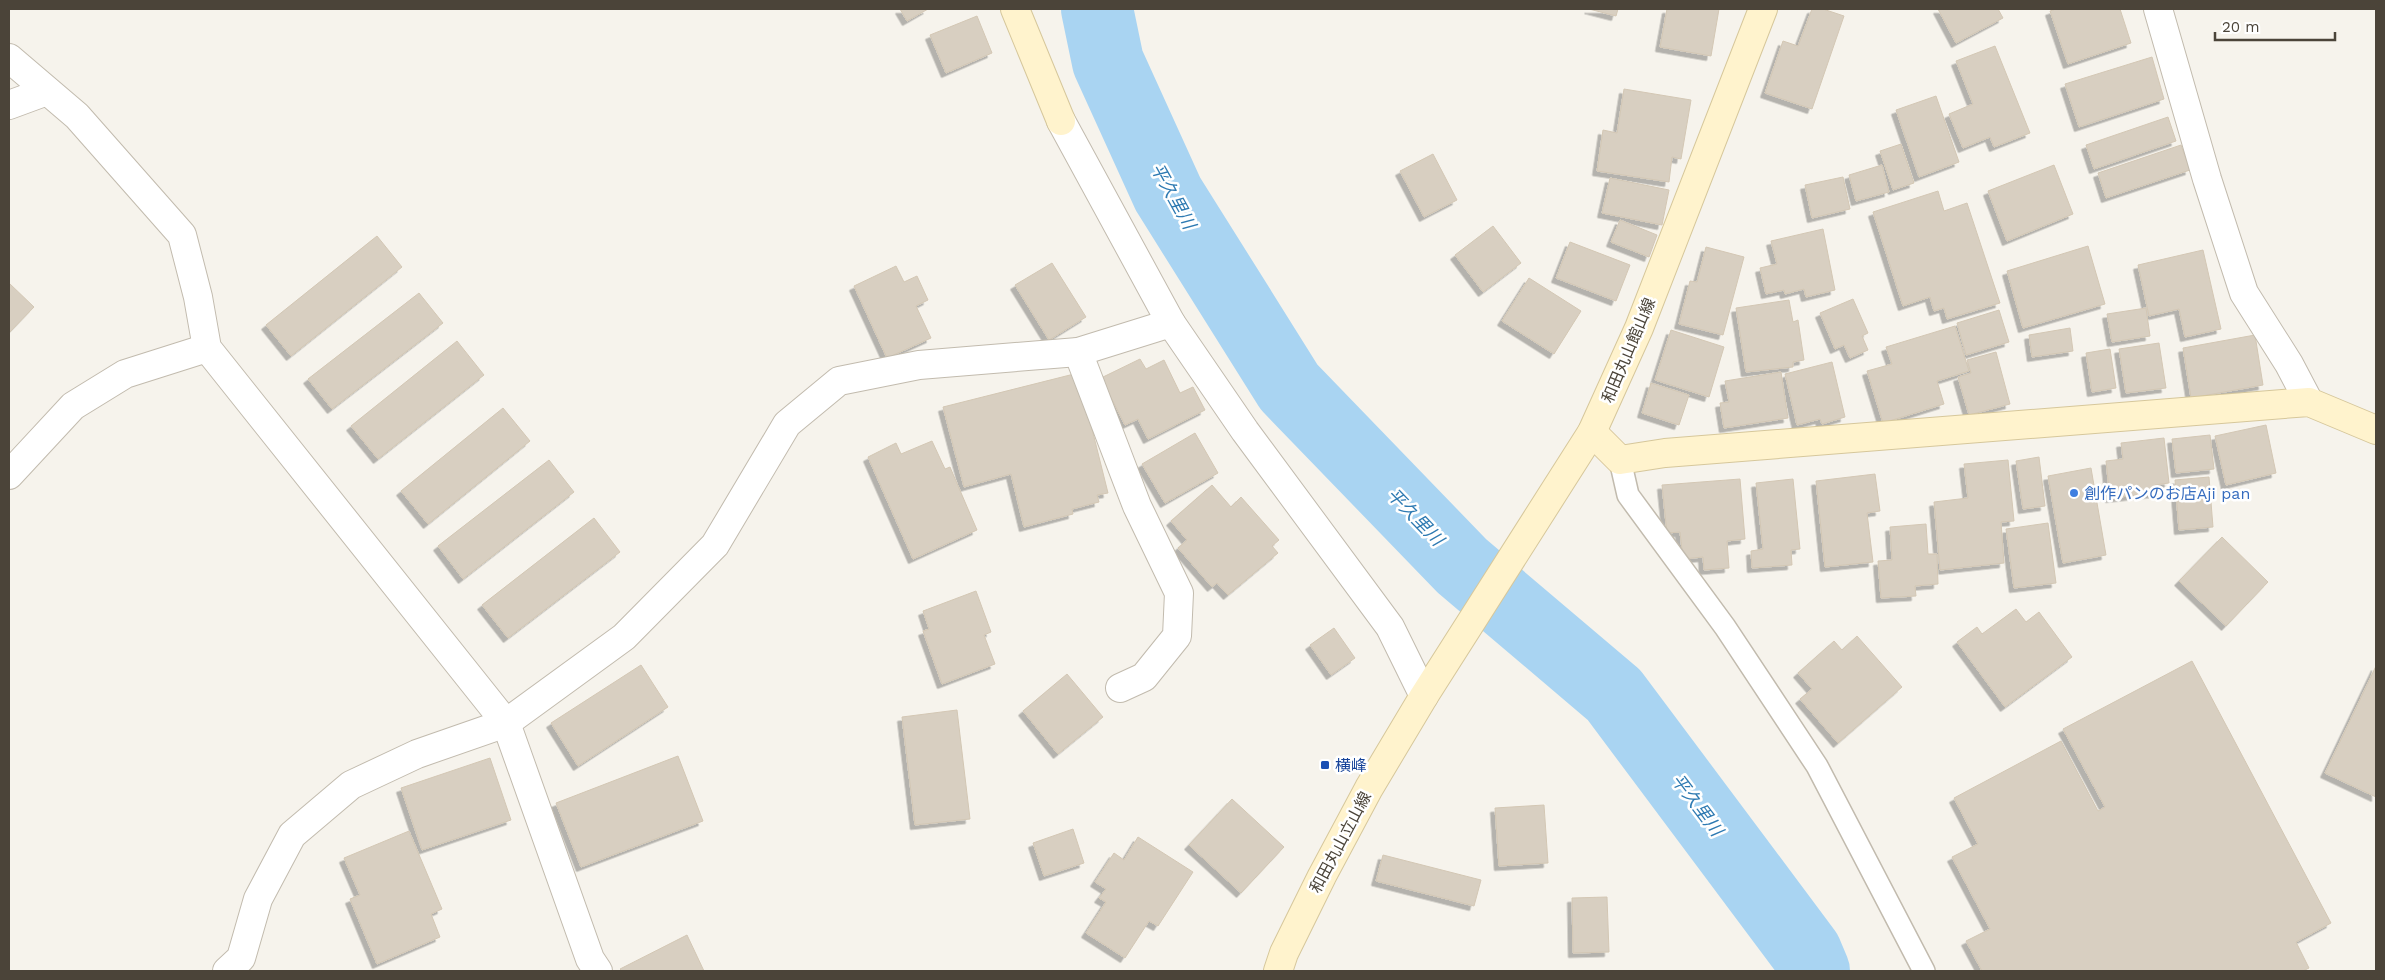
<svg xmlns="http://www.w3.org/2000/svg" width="2385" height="980" font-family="'Work Sans','Noto Sans JP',sans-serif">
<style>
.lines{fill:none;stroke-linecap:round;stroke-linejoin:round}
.river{stroke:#a9d4f2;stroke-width:72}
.building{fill:#d8cfc1;stroke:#d3c7b4;filter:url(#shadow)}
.lane-casing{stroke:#c2bbae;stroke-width:24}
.street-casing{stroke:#c2bbae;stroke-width:30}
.secondary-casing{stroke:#d6c79b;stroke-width:30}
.lane{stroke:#fff;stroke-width:21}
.street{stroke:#fff;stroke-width:28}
.secondary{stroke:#fff3cd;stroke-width:28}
.shop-dot{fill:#3f7fe0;stroke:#fff;stroke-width:2}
.transit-dot{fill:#1a4fb4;stroke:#fff;stroke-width:2}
.labels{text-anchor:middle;stroke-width:5;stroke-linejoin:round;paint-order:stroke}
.street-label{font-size:16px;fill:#4b4439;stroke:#fff}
.shop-label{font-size:16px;fill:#366cbe;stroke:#fff;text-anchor:start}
.transit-label{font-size:16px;fill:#164399;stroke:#fff;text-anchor:start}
.water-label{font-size:18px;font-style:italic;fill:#2e7ab2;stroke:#fff}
</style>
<defs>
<filter id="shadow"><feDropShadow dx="-4.5" dy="4.5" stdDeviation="0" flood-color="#0004"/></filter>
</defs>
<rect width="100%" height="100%" fill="#f6f3ec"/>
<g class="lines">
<polyline class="river" points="1097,9 1108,62 1168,194 1289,387 1462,566 1614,695 1806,952 1814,971"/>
</g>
<g class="building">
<polygon points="900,9 928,9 907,21"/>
<polygon points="1589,9 1618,9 1616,16"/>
<polygon points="1667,9 1719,9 1711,56 1660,47"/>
<polygon points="1812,9 1823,9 1844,16 1812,109 1765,93 1783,41 1798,46"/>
<polygon points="1938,9 1998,9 2003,18 1956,43"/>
<polygon points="2056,9 2120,9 2131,43 2068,64 2050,11"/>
<polygon points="977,16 992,53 946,73 930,35"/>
<polygon points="1995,46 2030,133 1994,147 1990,137 1963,148 1949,114 1973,104 1956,61"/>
<polygon points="2152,57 2164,99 2079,127 2065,84"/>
<polygon points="1624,89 1691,100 1681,159 1672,157 1669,182 1597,171 1603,130 1617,133"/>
<polygon points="1936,96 1959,162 1919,177 1896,110"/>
<polygon points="2168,117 2176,141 2094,169 2086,145"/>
<polygon points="1901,144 1914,183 1893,190 1880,151"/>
<polygon points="2181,145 2190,170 2106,198 2098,173"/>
<polygon points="1433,154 1457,200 1424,217 1400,171"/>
<polygon points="1882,165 1889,192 1856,201 1849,175"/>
<polygon points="2054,165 2073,214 2007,241 1988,191"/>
<polygon points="1843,177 1850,209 1812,218 1805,185"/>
<polygon points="1610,178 1669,190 1662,225 1602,213"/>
<polygon points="1938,191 1944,211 1967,203 2000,303 1947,319 1944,308 1934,311 1930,297 1903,306 1873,212"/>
<polygon points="1620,220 1657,235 1649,257 1611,242"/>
<polygon points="1493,226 1521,263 1483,292 1455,255"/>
<polygon points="1823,229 1835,290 1806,297 1804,289 1785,294 1784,290 1766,294 1760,268 1777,264 1771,241"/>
<polygon points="377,236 402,267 291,356 266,325"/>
<polygon points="1570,242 1630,265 1616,301 1556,278"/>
<polygon points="2088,246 2105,304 2023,328 2007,271"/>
<polygon points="1706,247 1744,257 1723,335 1679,324 1690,281 1697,282"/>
<polygon points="2203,250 2221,329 2185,337 2179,309 2149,316 2138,265"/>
<polygon points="1052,263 1086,317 1049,340 1015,285"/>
<polygon points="896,266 904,282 917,276 928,300 916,306 931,338 887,358 854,286"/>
<polygon points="1529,278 1581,311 1554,354 1502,321"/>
<polygon points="9,283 34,307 9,333"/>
<polygon points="419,293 443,323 332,409 308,379"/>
<polygon points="1853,299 1868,333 1862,336 1868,350 1850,358 1844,345 1835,349 1820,313"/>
<polygon points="1789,300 1793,322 1798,320 1804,360 1793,362 1793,367 1746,372 1736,308"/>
<polygon points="2146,308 2150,336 2112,342 2107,314"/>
<polygon points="1999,310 2009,342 1966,355 1957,323"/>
<polygon points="1955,326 1969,371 1937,381 1944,404 1883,423 1867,371 1892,364 1886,347"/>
<polygon points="2070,328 2073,351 2032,357 2029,335"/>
<polygon points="1671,330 1724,347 1709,397 1655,380"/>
<polygon points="2255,335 2263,385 2191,398 2183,348"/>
<polygon points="457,341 484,375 378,459 351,426"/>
<polygon points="2159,343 2166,388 2126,393 2119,349"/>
<polygon points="2110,349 2116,388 2092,392 2086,353"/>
<polygon points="1996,352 2010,404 1969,415 1958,377 1971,373 1967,360"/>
<polygon points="1140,359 1146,369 1164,360 1180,393 1193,387 1205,410 1148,439 1138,419 1125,425 1101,378"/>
<polygon points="1832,362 1845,417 1822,424 1820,419 1797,425 1785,374"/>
<polygon points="1781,372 1788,418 1724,428 1720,403 1729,402 1725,381"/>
<polygon points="1078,373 1108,493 1097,495 1099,502 1072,509 1073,514 1024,527 1011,474 964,487 943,407"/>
<polygon points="1651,383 1689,395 1679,425 1642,413"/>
<polygon points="503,408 530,441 428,524 401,491"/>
<polygon points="2266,425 2276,473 2226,485 2215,436"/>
<polygon points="1195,433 1218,473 1165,503 1142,464"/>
<polygon points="2210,435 2214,469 2176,473 2172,439"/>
<polygon points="2164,438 2169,483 2155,485 2156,493 2110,498 2106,461 2123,459 2121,443"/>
<polygon points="932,441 945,469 950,467 977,530 913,559 868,457 896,443 901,454"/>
<polygon points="2039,457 2045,506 2023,509 2016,461"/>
<polygon points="549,460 574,492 463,579 438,546"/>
<polygon points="2008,460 2014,521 2001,522 2004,563 1940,570 1934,502 1968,498 1964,464"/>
<polygon points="2091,468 2106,555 2063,563 2048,476"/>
<polygon points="1875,474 1880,511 1867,513 1873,562 1825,567 1816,481"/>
<polygon points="2209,477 2213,527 2179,530 2175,480"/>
<polygon points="1740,479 1745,539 1727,541 1729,568 1704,570 1703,557 1683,559 1680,532 1667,533 1662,485"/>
<polygon points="1793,479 1800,549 1791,550 1792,565 1752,568 1751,551 1763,549 1756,483"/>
<polygon points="1212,485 1231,507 1241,497 1279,540 1272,546 1278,553 1228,595 1217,583 1212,587 1178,548 1187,540 1171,521"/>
<polygon points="594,518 620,552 508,638 482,605"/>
<polygon points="2048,523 2056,583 2014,588 2006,529"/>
<polygon points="1926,524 1928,554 1937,554 1938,584 1915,586 1916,596 1881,598 1878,561 1892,560 1890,527"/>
<polygon points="2222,537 2268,582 2226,626 2179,581"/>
<polygon points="976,591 991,632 984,635 995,664 942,684 923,631 929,629 923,611"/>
<polygon points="2016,609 2026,622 2039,612 2072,657 2005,707 1957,642 1977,627 1982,634"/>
<polygon points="1334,628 1355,658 1331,675 1310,645"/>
<polygon points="1857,636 1902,687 1838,743 1800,699 1812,689 1798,673 1834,641 1842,650"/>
<polygon points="2192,661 2331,923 2296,942 2309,968 2303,971 1982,971 1966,941 1990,929 1952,857 1978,844 1954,798 2061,741 2098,811 2105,807 2063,729"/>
<polygon points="641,665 668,707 578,766 551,723"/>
<polygon points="2376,666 2376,797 2325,773"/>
<polygon points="1067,674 1103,717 1058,754 1023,711"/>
<polygon points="957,710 970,819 915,825 902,717"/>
<polygon points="678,756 703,821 581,867 556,803"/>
<polygon points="490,758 511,820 422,850 401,788"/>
<polygon points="1232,799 1284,847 1241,893 1189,845"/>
<polygon points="1544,805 1548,863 1499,866 1495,808"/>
<polygon points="1073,829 1084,863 1044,876 1033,843"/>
<polygon points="409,831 442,909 431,914 440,937 377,964 350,899 360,895 344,858"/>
<polygon points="1138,837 1193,872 1158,926 1149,921 1125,958 1086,933 1106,902 1099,898 1106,889 1095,882 1114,853 1124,860"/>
<polygon points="1383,855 1481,880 1474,906 1376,881"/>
<polygon points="1607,897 1609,952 1573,953 1572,898"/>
<polygon points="687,935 704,971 622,971 620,969"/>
</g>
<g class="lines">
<defs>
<polyline id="lane" points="1620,460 1628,495 1725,627 1817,766 1924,971"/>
<g id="street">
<polyline points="2158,9 2207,179 2244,293 2289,364 2309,402"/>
<polyline points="9,58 77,116 182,235 198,297 207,348 506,723 590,959 598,971"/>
<polyline points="9,105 47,91"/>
<polyline points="1061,121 1171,323 1245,431 1390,627 1424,696"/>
<polyline points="1078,352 1137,506 1179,593 1177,636 1144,677 1120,688"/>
<polyline points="9,475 73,406 125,374 207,348"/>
<polyline points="227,971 241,958 258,899 292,835 351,785 417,754 506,723 624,637 715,545 787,424 839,381 919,365 1078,352 1171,323"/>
</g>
<g id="secondary">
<polyline points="1015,9 1061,121"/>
<polyline points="1592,432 1620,460 1665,453 2309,402 2376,430"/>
<polyline points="1278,971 1284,953 1322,876 1369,788 1424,696 1592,432 1639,328 1763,9"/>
</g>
</defs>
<use href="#lane" class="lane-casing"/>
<use href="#street" class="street-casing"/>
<use href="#secondary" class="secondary-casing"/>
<use href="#lane" class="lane"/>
<use href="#street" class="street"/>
<use href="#secondary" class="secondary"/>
</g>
<circle class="shop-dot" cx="2074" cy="493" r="5"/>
<rect class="transit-dot" x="1320" y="760" width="10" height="10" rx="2.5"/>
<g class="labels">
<g class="street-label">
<text transform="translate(1628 350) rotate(-67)" y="6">和田丸山館山線</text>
<text transform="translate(1340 842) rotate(-62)" y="6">和田丸山立山線</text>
</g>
<g class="shop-label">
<text x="2084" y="499">創作パンのお店Aji pan</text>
</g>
<g class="transit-label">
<text x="1335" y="771">横峰</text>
</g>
<g class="water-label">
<text transform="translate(1173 196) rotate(61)" y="6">平久里川</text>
<text transform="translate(1415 517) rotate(46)" y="6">平久里川</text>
<text transform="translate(1697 805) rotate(53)" y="6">平久里川</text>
</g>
</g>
<rect width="2385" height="980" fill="none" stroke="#4b4439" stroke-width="20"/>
<path d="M2215 32v8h120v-8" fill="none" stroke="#4b4439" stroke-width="2.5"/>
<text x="2222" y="32" font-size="15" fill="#4b4439" stroke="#ffffff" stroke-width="4" paint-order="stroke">20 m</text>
</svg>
